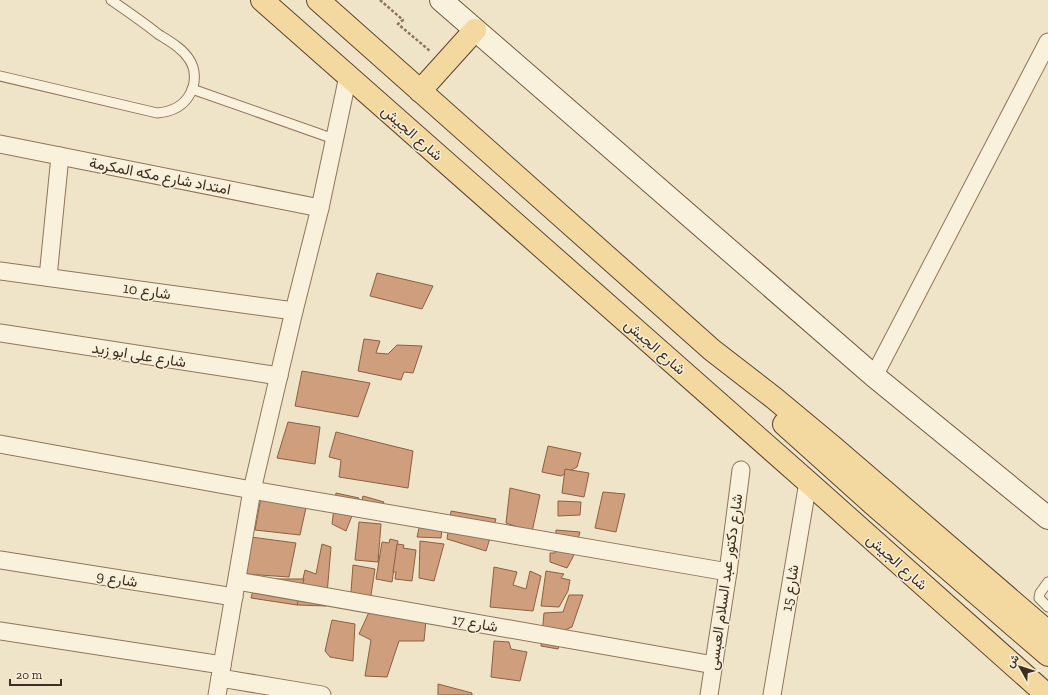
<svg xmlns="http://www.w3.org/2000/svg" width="1048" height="695" font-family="'Zilla Slab',Vazirmatn,serif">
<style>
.building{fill:#cf9f7d;stroke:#8d5f41}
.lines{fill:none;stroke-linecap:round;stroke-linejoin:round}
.lane-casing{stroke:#8d765c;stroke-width:11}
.street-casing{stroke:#8d765c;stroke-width:19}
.secondary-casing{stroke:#6f573f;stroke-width:24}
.primary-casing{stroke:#5b4430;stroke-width:24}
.path{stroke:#8d765c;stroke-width:2.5;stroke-dasharray:3 2;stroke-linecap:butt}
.lane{stroke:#faf1dc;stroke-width:9}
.street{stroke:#faf1dc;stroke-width:17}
.secondary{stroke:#faf1dc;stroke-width:22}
.primary{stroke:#f3d9a0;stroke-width:22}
.labels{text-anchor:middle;stroke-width:3;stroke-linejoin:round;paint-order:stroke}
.street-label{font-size:15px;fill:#3d2e20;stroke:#f7eed8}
</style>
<rect width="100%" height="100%" fill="#f0e4c8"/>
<g class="building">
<polygon points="377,273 433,286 422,309 370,296"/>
<polygon points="364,339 380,341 376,353 388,354 397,345 422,346 413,373 404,372 401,380 358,371"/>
<polygon points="302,371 370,383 358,417 295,406"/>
<polygon points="288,422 320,427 315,464 277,458"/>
<polygon points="336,432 413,451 408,488 339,477 341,460 329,457"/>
<polygon points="548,446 581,453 577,467 561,476 542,472"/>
<polygon points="565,469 589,473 584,497 562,493"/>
<polygon points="510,488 540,495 532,532 506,523"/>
<polygon points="603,492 625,494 616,532 595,528"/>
<polygon points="336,493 359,498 346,531 332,524"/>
<polygon points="363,496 384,502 375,516 361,504"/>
<polygon points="261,497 307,503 300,535 255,530"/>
<polygon points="558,501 581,502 580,515 558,516"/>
<polygon points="451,511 496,519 486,551 447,539"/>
<polygon points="422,516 443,517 441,538 417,537"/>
<polygon points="359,522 381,524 378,562 355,560"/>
<polygon points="556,530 580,532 573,557 567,568 550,562 550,553 555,553"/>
<polygon points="251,537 296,543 289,577 246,574 242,571"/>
<polygon points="390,539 398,541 392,582 376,579 382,542 389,543"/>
<polygon points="420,541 444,544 434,581 419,578"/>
<polygon points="322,544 331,547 326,606 297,605 305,570 316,574"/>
<polygon points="397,544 404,545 403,548 416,550 412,581 395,579 396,572 393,572"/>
<polygon points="353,565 375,569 369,608 350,605"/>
<polygon points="494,567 517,572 513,585 526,589 530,571 541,576 533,611 490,607"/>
<polygon points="546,571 564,574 561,578 570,580 568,591 559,607 541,606"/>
<polygon points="256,579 304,579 297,605 251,598"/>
<polygon points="569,595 583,595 572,627 565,630 558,649 541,646 544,613 563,612"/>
<polygon points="375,599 427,609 424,641 399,641 387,677 365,676 371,640 359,634"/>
<polygon points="332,620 355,624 353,661 330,657 325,651"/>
<polygon points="494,641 509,642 511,649 527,652 520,681 491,677"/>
<polygon points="438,684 472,693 472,695 438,695"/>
</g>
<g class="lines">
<defs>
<g id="lane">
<path d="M 0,76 L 157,113 C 170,112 183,107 190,94 C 196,83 196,69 189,59 C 182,48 169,41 158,34 C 143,22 127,11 111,0"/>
<polyline points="192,89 334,139"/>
<polyline points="1048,582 1040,593 1039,598 1048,607"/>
</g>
<g id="street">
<polyline points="0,144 320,208"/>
<polyline points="0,271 294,311"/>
<polyline points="48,277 60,156"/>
<polyline points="0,333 279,376"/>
<polyline points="874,376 1048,42"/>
<polyline points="0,444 252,490 728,572"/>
<polyline points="0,560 234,597"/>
<polyline points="237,581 714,665"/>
<polyline points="0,631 222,665"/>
<polyline points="220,678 322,695"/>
<polyline points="217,695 252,490 294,311 320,208 348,76"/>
<polyline points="709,695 728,572 741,470"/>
<polyline points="772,695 808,482"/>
</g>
<polyline id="secondary" points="441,0 874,376 1048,518"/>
<g id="primary">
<polyline points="262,0 808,482 1047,695"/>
<polyline points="318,0 712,350 774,398 833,447 1048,632"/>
<polyline points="420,91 475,30"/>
<polyline points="784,424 873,504 1048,655"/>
</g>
</defs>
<use href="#lane" class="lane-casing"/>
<use href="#street" class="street-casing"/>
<use href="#secondary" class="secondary-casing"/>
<use href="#primary" class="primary-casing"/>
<polyline class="path" points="380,0 403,20 398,24 430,51"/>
<use href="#lane" class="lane"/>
<use href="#street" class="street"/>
<use href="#secondary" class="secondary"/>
<use href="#primary" class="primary"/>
</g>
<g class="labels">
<g class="street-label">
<text transform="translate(412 133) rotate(41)" y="5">شارع الجيش</text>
<text transform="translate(160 176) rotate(11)" y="5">امتداد شارع مكه المكرمة</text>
<text transform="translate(147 291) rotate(8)" y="5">شارع 10</text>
<text transform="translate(655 347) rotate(41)" y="5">شارع الجيش</text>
<text transform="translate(139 355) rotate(9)" y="5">شارع على ابو زيد</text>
<text transform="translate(897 562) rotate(42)" y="5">شارع الجيش</text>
<text transform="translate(117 579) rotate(9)" y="5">شارع 9</text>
<text transform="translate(725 582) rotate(-82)" y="5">شارع دكتور عبد السلام العبسى</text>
<text transform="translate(790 588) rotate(-81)" y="5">شارع 15</text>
<text transform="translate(475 623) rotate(10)" y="5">شارع 17</text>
</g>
</g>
<g transform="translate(1020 667) rotate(309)" stroke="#f7eed8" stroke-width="3" paint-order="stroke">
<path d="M0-3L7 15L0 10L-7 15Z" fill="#3d2e20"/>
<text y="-6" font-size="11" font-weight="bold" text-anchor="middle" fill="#3d2e20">ش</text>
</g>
<path d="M10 679v6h51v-6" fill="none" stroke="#3d2e20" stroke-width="2"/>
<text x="16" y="679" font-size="12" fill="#3d2e20" stroke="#f7eed8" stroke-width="3" paint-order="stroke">20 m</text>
</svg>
